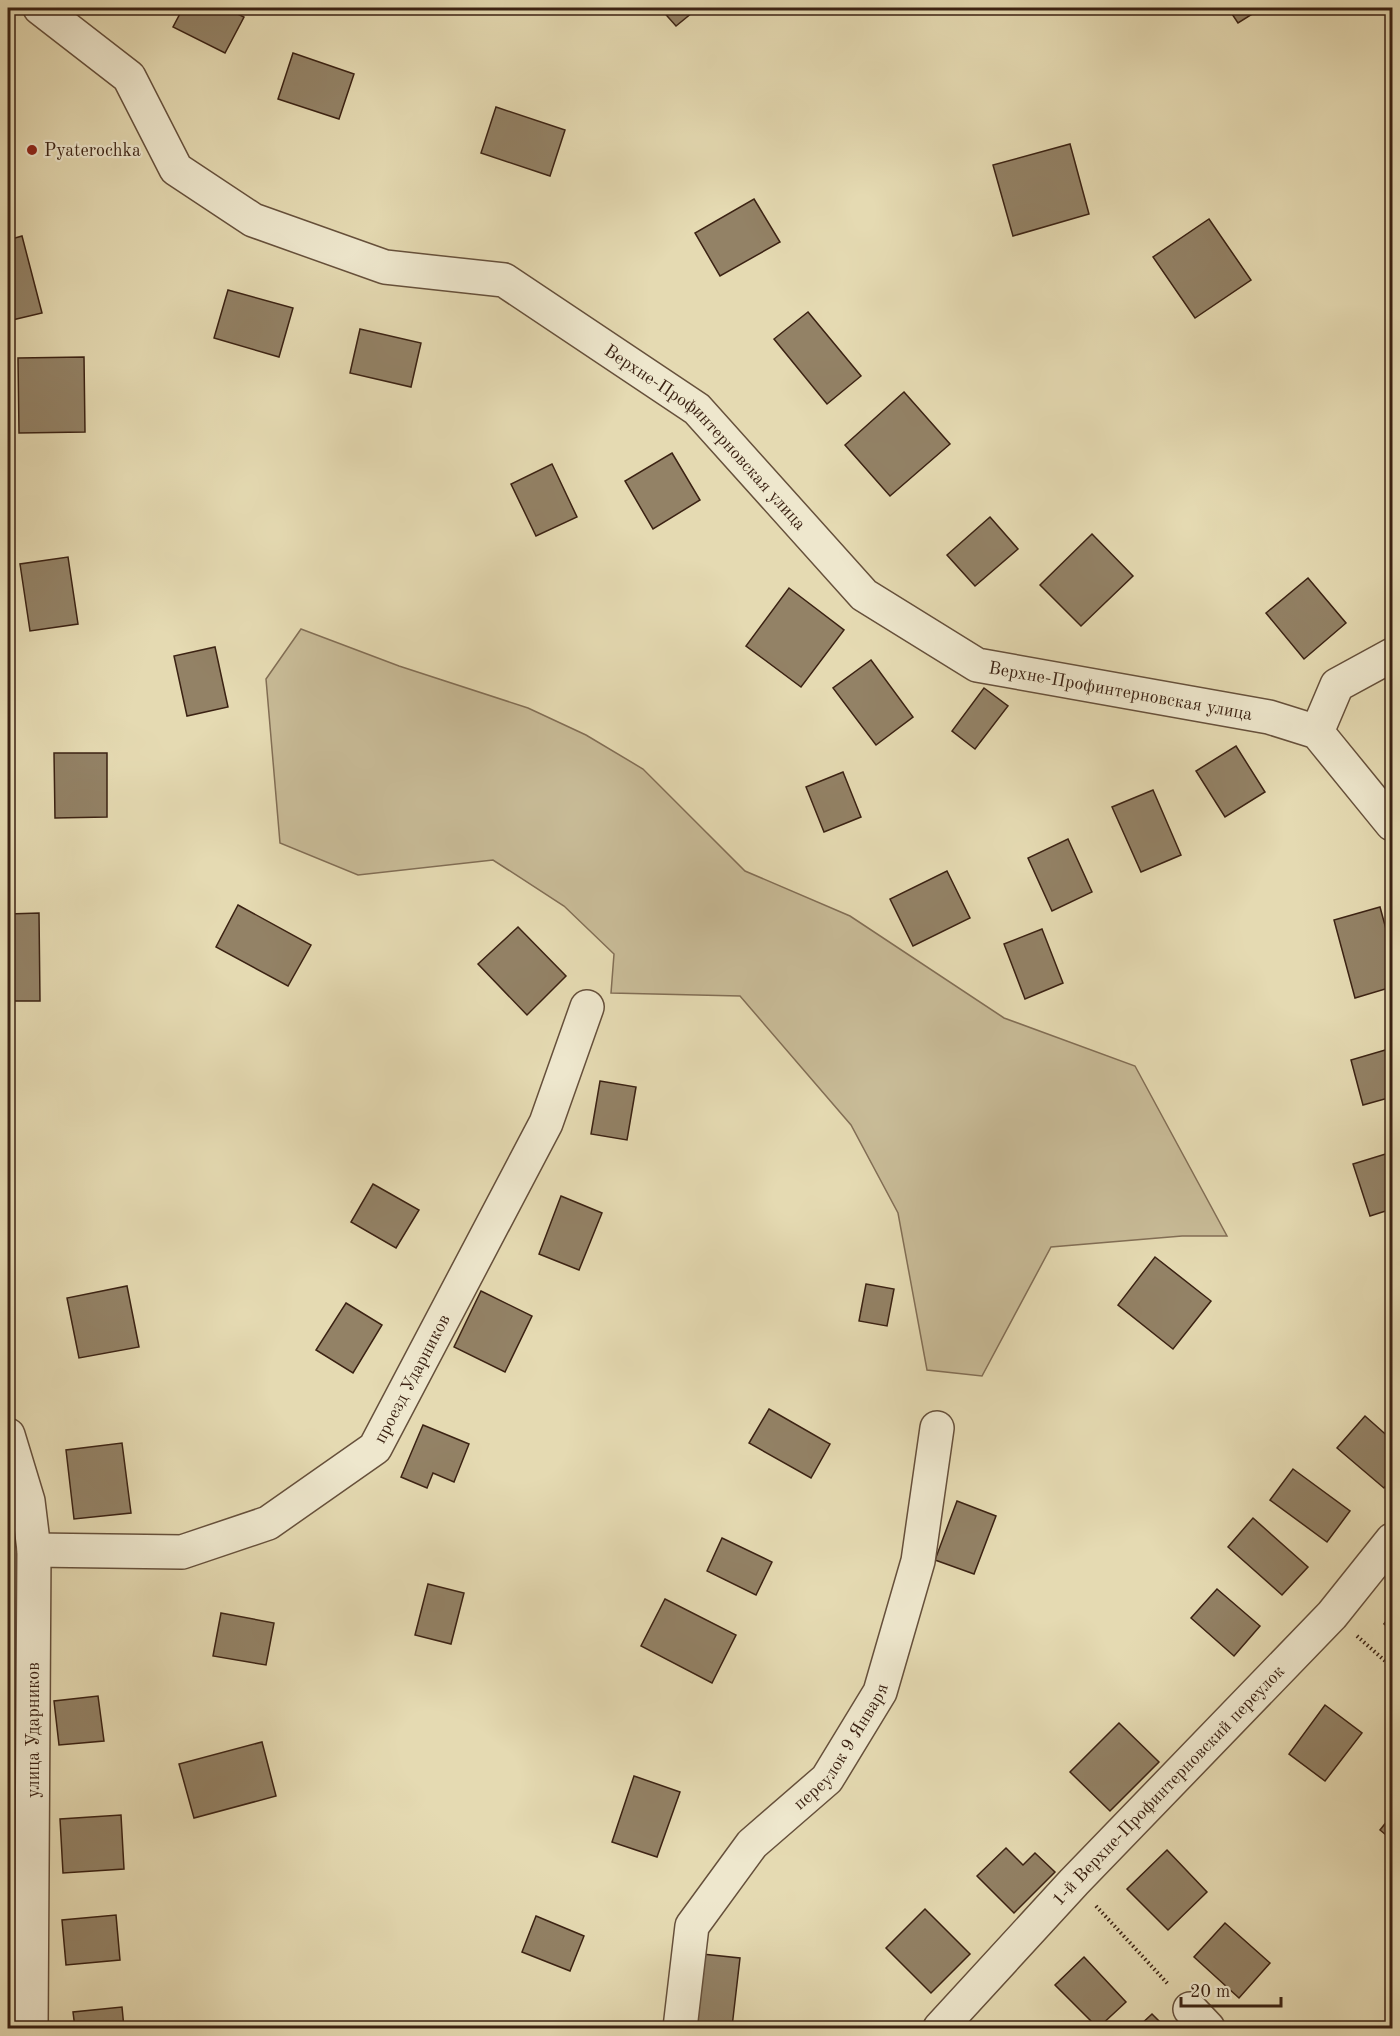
<svg xmlns="http://www.w3.org/2000/svg" width="1400" height="2036" font-family="'Old Standard TT',serif">
<style>
.green{fill:#c8bb97;stroke:#826e55;stroke-width:1.5}
.building{fill:#938266;stroke:#3b2213;stroke-width:1.5}
.lines{fill:none;stroke-linecap:round;stroke-linejoin:round}
.minor-casing{stroke:#66503b;stroke-width:36}
.path{stroke:#3b2213;stroke-width:4;stroke-dasharray:1.5 3;stroke-linecap:butt}
.minor{stroke:#eee7cd;stroke-width:33}
.poi-dot{fill:#8f2418;stroke:#eee7cd;stroke-width:2}
.labels{text-anchor:middle;stroke-width:4.5;stroke-linejoin:round;paint-order:stroke}
.poi-label{font-size:18px;fill:#3b2213;stroke:#eee7cd;text-anchor:start}
.street-label{font-size:18px;fill:#3b2213;stroke:#eee7cd}
</style>
<rect width="100%" height="100%" fill="#e5dab2"/>
<filter id="stains"><feTurbulence type="fractalNoise" baseFrequency=".00333" numOctaves="4"/><feColorMatrix values="0 0 0 0 .2 0 0 0 0 .09 0 0 0 0 .02 0 0 0 .5 -.17"/></filter>
<radialGradient id="worn" r=".72"><stop offset=".6" stop-color="#630" stop-opacity="0"/><stop offset="1" stop-color="#630" stop-opacity=".3"/></radialGradient>
<polygon class="green" points="301,629 399,666 528,708 586,735 643,769 745,871 850,916 1004,1018 1135,1066 1227,1236 1182,1236 1051,1247 982,1376 927,1370 898,1213 851,1125 740,996 611,993 614,954 564,906 493,860 358,875 280,843 266,679"/>
<g class="building">
<polygon points="183,8 225,8 244,17 225,53 173,27"/>
<polygon points="660,8 698,8 676,26"/>
<polygon points="1228,8 1262,8 1238,23"/>
<polygon points="293,53 354,74 339,119 278,99"/>
<polygon points="496,107 565,130 550,176 481,153"/>
<polygon points="1070,144 1089,214 1013,236 993,165"/>
<polygon points="754,199 780,242 720,276 695,233"/>
<polygon points="1209,219 1251,280 1195,318 1153,257"/>
<polygon points="22,236 42,313 8,321 8,240"/>
<polygon points="228,290 293,308 279,357 214,338"/>
<polygon points="808,312 861,376 827,404 774,339"/>
<polygon points="360,329 421,343 411,387 350,373"/>
<polygon points="84,357 85,432 19,433 18,358"/>
<polygon points="904,392 950,444 890,496 845,445"/>
<polygon points="672,453 700,500 653,529 625,481"/>
<polygon points="552,464 577,517 536,536 511,484"/>
<polygon points="990,517 1018,549 975,586 947,555"/>
<polygon points="1092,534 1133,576 1081,626 1040,585"/>
<polygon points="68,557 78,624 30,631 20,564"/>
<polygon points="1308,578 1346,623 1304,659 1266,613"/>
<polygon points="789,588 844,630 801,687 746,646"/>
<polygon points="215,647 228,707 187,716 174,656"/>
<polygon points="871,660 913,717 876,745 833,688"/>
<polygon points="984,688 1008,706 975,749 952,731"/>
<polygon points="1236,746 1265,792 1225,817 1196,771"/>
<polygon points="54,753 107,753 107,817 55,818"/>
<polygon points="843,772 861,817 824,832 806,787"/>
<polygon points="1153,790 1181,855 1141,872 1112,807"/>
<polygon points="1068,839 1092,892 1052,911 1028,858"/>
<polygon points="947,871 970,918 913,946 890,899"/>
<polygon points="238,905 311,945 288,986 216,947"/>
<polygon points="1380,907 1392,951 1392,987 1355,998 1334,920"/>
<polygon points="39,913 40,1001 8,1001 8,914"/>
<polygon points="518,927 566,976 527,1015 478,964"/>
<polygon points="1042,929 1063,983 1025,999 1004,944"/>
<polygon points="1392,1048 1392,1097 1363,1105 1351,1060"/>
<polygon points="600,1081 636,1087 627,1140 591,1134"/>
<polygon points="1392,1152 1392,1209 1370,1216 1353,1164"/>
<polygon points="373,1184 419,1210 396,1248 351,1222"/>
<polygon points="561,1196 602,1213 579,1270 539,1254"/>
<polygon points="1155,1257 1211,1301 1173,1349 1118,1305"/>
<polygon points="866,1284 894,1289 887,1326 859,1321"/>
<polygon points="127,1286 139,1347 79,1358 67,1298"/>
<polygon points="481,1291 532,1316 505,1372 454,1347"/>
<polygon points="346,1303 382,1325 353,1373 316,1350"/>
<polygon points="769,1409 830,1444 811,1478 749,1443"/>
<polygon points="1365,1416 1392,1440 1392,1478 1384,1488 1337,1448"/>
<polygon points="423,1425 469,1444 454,1482 433,1473 427,1488 401,1477"/>
<polygon points="122,1443 131,1513 74,1519 66,1450"/>
<polygon points="1293,1469 1350,1511 1327,1542 1270,1500"/>
<polygon points="957,1501 996,1516 974,1574 935,1560"/>
<polygon points="1253,1518 1308,1567 1282,1595 1228,1547"/>
<polygon points="722,1538 772,1562 756,1595 707,1571"/>
<polygon points="428,1584 464,1593 451,1644 415,1635"/>
<polygon points="1217,1589 1260,1626 1234,1656 1191,1618"/>
<polygon points="665,1599 736,1635 712,1683 641,1646"/>
<polygon points="221,1613 274,1623 266,1665 213,1656"/>
<polygon points="1392,1613 1392,1631 1384,1624"/>
<polygon points="98,1696 104,1741 59,1745 54,1701"/>
<polygon points="1325,1705 1362,1733 1325,1781 1289,1754"/>
<polygon points="1119,1723 1159,1762 1110,1811 1070,1772"/>
<polygon points="262,1742 276,1796 194,1818 179,1764"/>
<polygon points="634,1776 680,1792 657,1857 612,1842"/>
<polygon points="121,1815 124,1869 63,1873 60,1819"/>
<polygon points="1392,1815 1392,1840 1380,1830"/>
<polygon points="1006,1848 1023,1865 1035,1853 1055,1872 1014,1913 977,1876"/>
<polygon points="1167,1850 1207,1892 1168,1930 1127,1889"/>
<polygon points="925,1909 970,1954 931,1993 886,1948"/>
<polygon points="116,1915 120,1960 66,1965 62,1920"/>
<polygon points="536,1916 584,1936 570,1971 522,1952"/>
<polygon points="1225,1923 1270,1963 1239,1998 1194,1957"/>
<polygon points="702,1954 740,1958 732,2027 693,2022"/>
<polygon points="1084,1957 1126,2002 1098,2028 1055,1985"/>
<polygon points="122,2007 124,2028 75,2028 73,2012"/>
<polygon points="1152,2014 1166,2028 1137,2028"/>
</g>
<g class="lines">
<defs>
<g id="minor">
<path id="s1" d="M 40,8 L 129,77 L 176,169 L 253,220 L 385,267 L 504,280 L 697,409 L 864,595 L 977,665 L 1269,717 L 1317,732 L 1392,824"/>
<polyline points="1317,732 1337,685 1392,655"/>
<polyline points="8,1435 28,1501 34,1550 31,2028"/>
<path id="s2" d="M 34,1550 L 182,1552 L 268,1523 L 375,1448 L 546,1123 L 587,1007"/>
<polyline points="1190,2009 1208,2028"/>
<path id="s3" d="M 680,2028 L 692,1926 L 752,1844 L 827,1779 L 880,1692 L 918,1561 L 937,1428"/>
<path id="s4" d="M 940,2028 L 1074,1882 L 1332,1615 L 1392,1540"/>
</g>
</defs>
<use href="#minor" class="minor-casing"/>
<g class="path">
<polyline points="1357,1636 1392,1667"/>
<polyline points="1096,1906 1168,1984"/>
</g>
<use href="#minor" class="minor"/>
</g>
<circle class="poi-dot" cx="32" cy="150" r="6"/>
<g class="labels">
<g class="poi-label">
<text x="44" y="156">Pyaterochka</text>
</g>
<g class="street-label">
<text dy="6" stroke="none"><textPath href="#s1" startOffset="825">Верхне-Профинтерновская улица</textPath></text>
<text dy="6" stroke="none"><textPath href="#s1" startOffset="1329">Верхне-Профинтерновская улица</textPath></text>
<text dy="6" stroke="none"><textPath href="#s2" startOffset="448">проезд Ударников</textPath></text>
<text transform="translate(33 1730) rotate(-90)" y="6">улица Ударников</text>
<text dy="6" stroke="none"><textPath href="#s3" startOffset="338">переулок 9 Января</textPath></text>
<text dy="6" stroke="none"><textPath href="#s4" startOffset="333">1-й Верхне-Профинтерновский переулок</textPath></text>
</g>
</g>
<rect width="1400" height="2036" fill="none" stroke="#e5dab2" stroke-width="30"/>
<rect x="9" y="9" width="1382" height="2018" fill="none" stroke="#3b2213" stroke-width="3"/>
<rect x="15" y="15" width="1370" height="2006" fill="none" stroke="#3b2213" stroke-width="1.5"/>
<path d="M1181 1997v9h100v-9" fill="none" stroke="#3b2213" stroke-width="3"/>
<text x="1190" y="1997" font-size="18" fill="#3b2213" stroke="#eee7cd" stroke-width="4.5" paint-order="stroke">20 m</text>
<rect width="100%" height="100%" filter="url(#stains)"/>
<rect width="100%" height="100%" fill="url(#worn)"/>
</svg>
